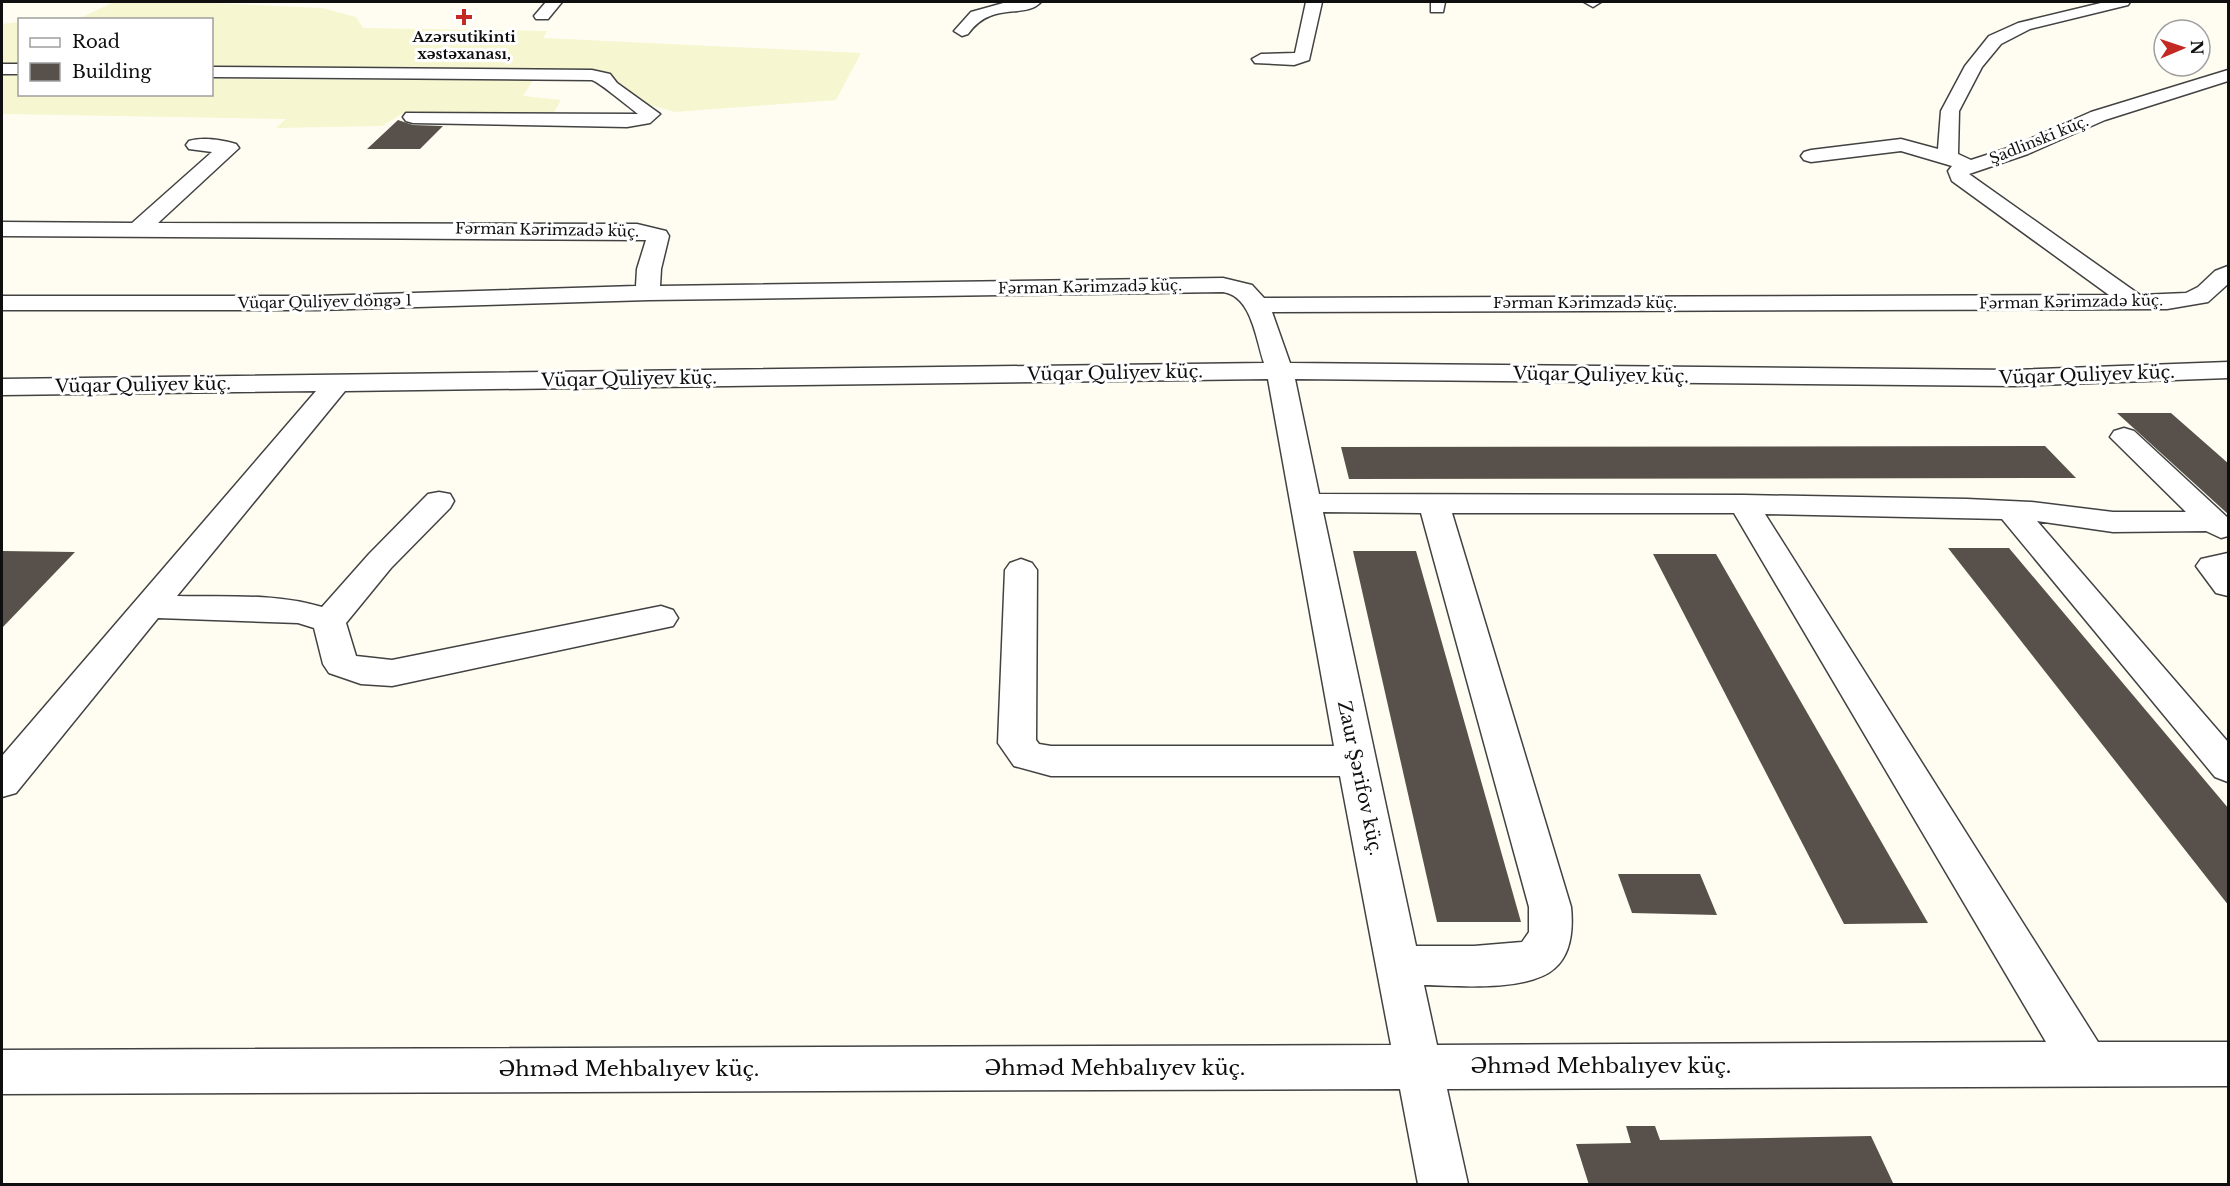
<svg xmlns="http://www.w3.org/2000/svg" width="2230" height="1186" font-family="'Libre Baskerville',serif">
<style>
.farmland{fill:#f6f6d0}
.building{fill:#58514b}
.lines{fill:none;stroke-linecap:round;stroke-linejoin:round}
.minor-casing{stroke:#424242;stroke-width:3}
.minor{fill:#fff;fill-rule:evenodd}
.poi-dot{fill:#c22a23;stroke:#fff;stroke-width:2}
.labels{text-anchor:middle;stroke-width:6;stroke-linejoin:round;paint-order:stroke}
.far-poi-label{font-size:15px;font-weight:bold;fill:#0f0f0f;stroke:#fff}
.far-street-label{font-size:15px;fill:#0f0f0f;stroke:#fff}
.street-label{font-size:18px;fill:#0f0f0f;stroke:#fff}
.near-street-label{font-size:21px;fill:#0f0f0f;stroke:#fff}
</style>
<rect width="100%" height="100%" fill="#fffdf1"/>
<g class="farmland">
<polygon points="114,2 191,2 322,8 356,17 363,28 547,31 543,38 861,53 836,100 675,112 646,104 608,74 212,70 212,20 55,20 80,18"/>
<polygon points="19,22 19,65 2,65 2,24"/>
<polygon points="2,75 19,76 20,94 212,94 212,79 533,80 523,96 561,100 550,119 491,117 471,112 403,113 382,126 276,128 286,119 2,114"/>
</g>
<g class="building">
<polygon points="398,120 413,125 443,126 420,149 367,149"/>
<polygon points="2117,413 2171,413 2229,464 2229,515"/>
<polygon points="2045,446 2076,478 1349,479 1341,447"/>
<polygon points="1948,548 2009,548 2229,809 2229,906"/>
<polygon points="2,551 75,552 2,628"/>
<polygon points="1353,551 1416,551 1521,922 1437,922"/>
<polygon points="1653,554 1716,554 1928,923 1844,924"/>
<polygon points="1618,874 1700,874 1717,915 1632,913"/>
<polygon points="1626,1126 1655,1126 1660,1140 1871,1136 1894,1185 1589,1185 1576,1144 1631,1143"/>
</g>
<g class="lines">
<defs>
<g id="minor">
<polygon points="546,2 562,2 548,19 536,19 534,16"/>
<path d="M 1007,2 L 1041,2 C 1024,20 992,0 968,34 L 962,36 L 954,31 L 971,12 Z"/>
<polygon points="1306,2 1322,2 1309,60 1294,65 1255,63 1252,59 1261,54 1295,53"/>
<polygon points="1431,2 1445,2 1443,12 1431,12"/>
<polygon points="1584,2 1601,2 1593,7"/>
<path d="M 2105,2 L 2130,2 L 2128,5 L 2030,29 L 2001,44 L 1982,67 L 1959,111 L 1958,154 L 1971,160 L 2014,146 L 2091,112 L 2228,70 L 2228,81 L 2105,120 L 2028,154 L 1969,174 L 2140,295 L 2186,293 L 2198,287 L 2215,271 L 2228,266 L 2228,284 L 2208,302 L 2167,309 L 1272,312 L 1290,363 L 2015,370 L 2228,362 L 2228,378 L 2015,386 L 1295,379 L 1319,494 L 1744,495 L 1967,499 L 2031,502 L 2113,512 L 2186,512 L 2110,437 L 2114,431 L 2124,428 L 2134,431 L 2228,518 L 2228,536 L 2221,538 L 2206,531 L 2113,532 L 2037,521 L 2228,742 L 2228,782 L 2215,777 L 2002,519 L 1765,514 L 2098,1042 L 2228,1042 L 2228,1086 L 1447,1089 L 1468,1184 L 1418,1184 L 1400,1089 L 2,1094 L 2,1050 L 1391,1045 L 1340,776 L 1051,776 L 1014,766 L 998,743 L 1005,570 L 1010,563 L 1021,559 L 1032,563 L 1037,570 L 1036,740 L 1039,744 L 1051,746 L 1334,746 L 1268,379 L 345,391 L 177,596 C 225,597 275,593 322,607 L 369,554 L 428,494 L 439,492 L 450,494 L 454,501 L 450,508 L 391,568 L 346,623 L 356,656 L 392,660 L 661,606 L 673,610 L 678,618 L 673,626 L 392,686 L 361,684 L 329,673 L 323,664 L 314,628 L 298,623 L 158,618 L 16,793 L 2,797 L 2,756 L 316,391 L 2,395 L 2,379 L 1264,363 C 1256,340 1252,296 1223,292 L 649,300 L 317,310 L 2,310 L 2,296 L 317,296 L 636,286 L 637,269 L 646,240 L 2,236 L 2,222 L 132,223 L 212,152 L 189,149 L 186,145 L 189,141 C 203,137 222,140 236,144 L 239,148 L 158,223 L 637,224 L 666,231 L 669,236 L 661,269 L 660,286 L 1223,278 L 1252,285 L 1264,298 L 2109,295 L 1952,181 L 1948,171 L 1952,166 L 1901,151 L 1811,162 L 1804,160 L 1801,156 L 1804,152 L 1811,150 L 1901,139 L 1938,149 L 1941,111 L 1965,66 L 1989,36 L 2018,23 ZM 1323,512 L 1421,513 L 1529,907 L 1529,932 L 1522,942 L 1474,946 L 1416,946 ZM 1452,513 L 1734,513 L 2046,1042 L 1437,1045 L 1424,985 C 1458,986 1529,992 1555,968 C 1572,953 1573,927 1571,907 Z"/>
<rect x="2" y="64" width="18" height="10"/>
<path d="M 212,67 L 592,70 L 610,74 L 617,83 L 660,114 L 650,123 L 627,127 L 413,123 L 406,121 L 403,117 L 406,113 L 638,114 C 629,107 599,82 592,80 L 212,77 Z"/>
<polygon points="2228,553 2228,596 2216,593 2196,566 2201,559"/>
</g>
</defs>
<use href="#minor" class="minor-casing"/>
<use href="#minor" class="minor"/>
</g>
<path class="poi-dot" d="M461 8h6v6h6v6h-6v6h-6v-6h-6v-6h6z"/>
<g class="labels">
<g class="far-poi-label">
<text x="464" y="42">Azərsutikinti<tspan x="464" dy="17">xəstəxanası,</tspan></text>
</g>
<g class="far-street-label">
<text transform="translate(2039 140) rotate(-22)" y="5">Şadlinski küç.</text>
<text transform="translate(547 230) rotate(1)" y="5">Fərman Kərimzadə küç.</text>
<text transform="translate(1090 287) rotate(-1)" y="5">Fərman Kərimzadə küç.</text>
<text transform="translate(325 302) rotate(-1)" y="5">Vüqar Quliyev döngə 1</text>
<text transform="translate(2071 302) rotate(-1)" y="5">Fərman Kərimzadə küç.</text>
<text x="1585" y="308">Fərman Kərimzadə küç.</text>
</g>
<g class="street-label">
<text transform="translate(1115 373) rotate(-1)" y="6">Vüqar Quliyev küç.</text>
<text transform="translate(1601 375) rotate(1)" y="6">Vüqar Quliyev küç.</text>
<text transform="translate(2087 375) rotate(-2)" y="6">Vüqar Quliyev küç.</text>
<text transform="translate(629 379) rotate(-1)" y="6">Vüqar Quliyev küç.</text>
<text transform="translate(143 385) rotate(-1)" y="6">Vüqar Quliyev küç.</text>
<text transform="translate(1360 778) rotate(78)" y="6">Zaur Şərifov küç.</text>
</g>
<g class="near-street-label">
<text x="1601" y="1073">Əhməd Mehbalıyev küç.</text>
<text x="1115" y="1075">Əhməd Mehbalıyev küç.</text>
<text x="629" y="1076">Əhməd Mehbalıyev küç.</text>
</g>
</g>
<rect width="2230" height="1186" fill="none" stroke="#0f0f0f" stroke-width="6"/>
<rect x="18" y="18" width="195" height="78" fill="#ffffff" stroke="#9f9f9f" stroke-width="1.5"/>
<rect x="30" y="38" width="30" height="9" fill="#ffffff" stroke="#9f9f9f" stroke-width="1.5"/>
<text x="72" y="48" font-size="18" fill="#0f0f0f">Road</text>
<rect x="30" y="63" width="30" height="18" fill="#58514b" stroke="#9f9f9f" stroke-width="1.5"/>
<text x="72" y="78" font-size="18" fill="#0f0f0f">Building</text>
<g transform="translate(2182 48) rotate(88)"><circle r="28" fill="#ffffff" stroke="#9f9f9f" stroke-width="1.5"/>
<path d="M0-4.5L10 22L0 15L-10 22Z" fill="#c22a23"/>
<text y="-9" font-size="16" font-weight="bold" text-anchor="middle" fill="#0f0f0f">N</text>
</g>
</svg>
